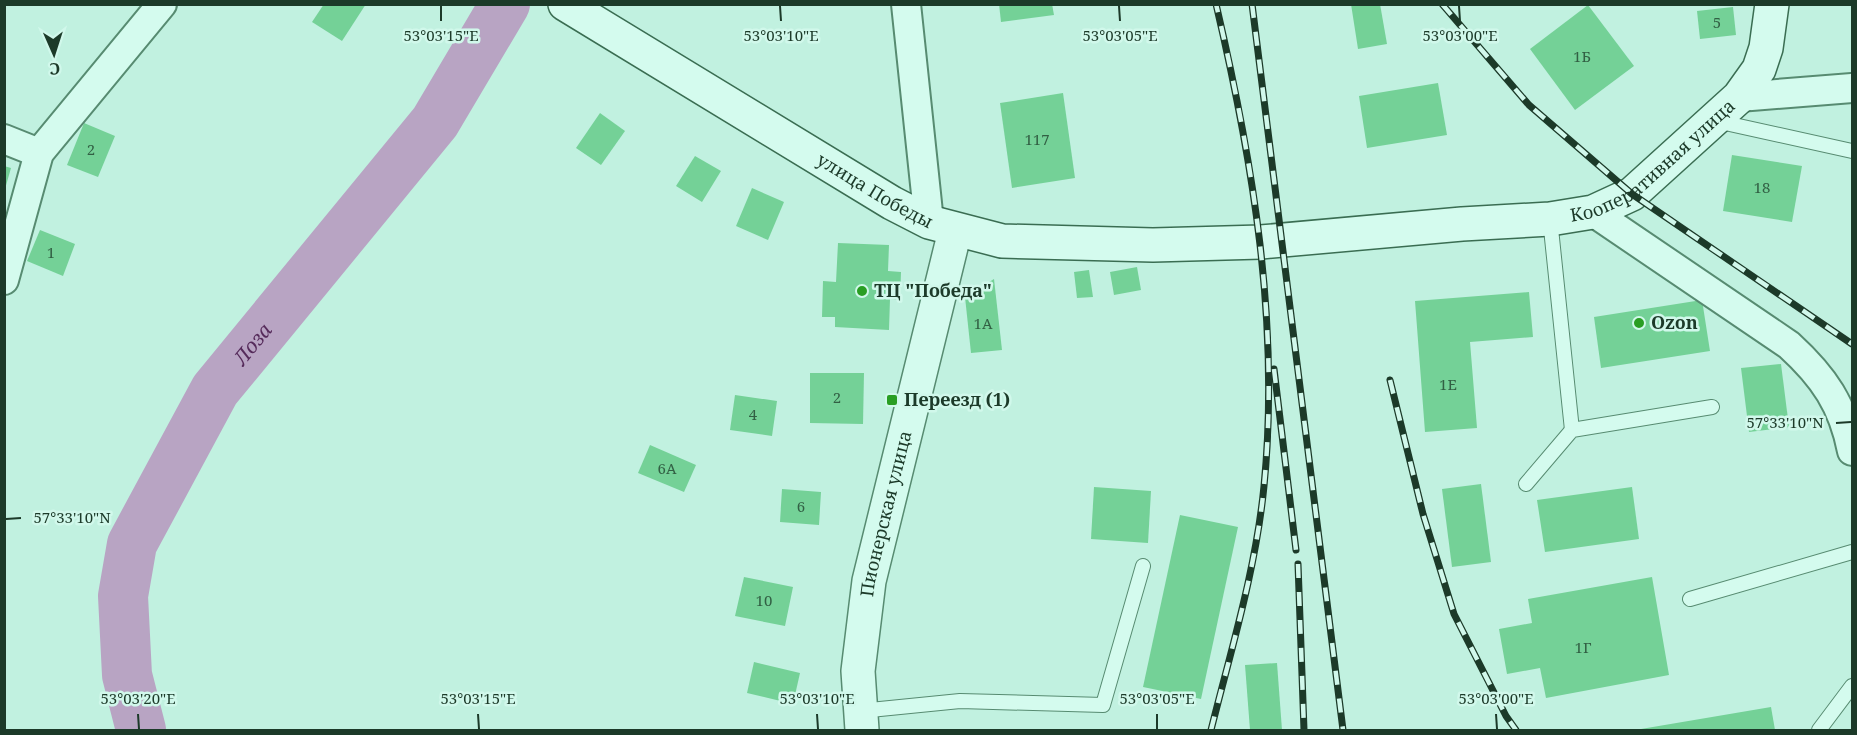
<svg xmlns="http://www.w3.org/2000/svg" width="1857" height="735" font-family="'Noto Serif',serif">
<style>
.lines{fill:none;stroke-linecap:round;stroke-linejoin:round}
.river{stroke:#b8a4c3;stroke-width:50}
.building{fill:#74d197}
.service-casing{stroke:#578b71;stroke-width:16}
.minor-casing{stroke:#578b71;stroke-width:32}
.tertiary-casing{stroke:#578b71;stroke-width:36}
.secondary-casing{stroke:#3a6d52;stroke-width:36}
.service{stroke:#d4fbee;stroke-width:14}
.minor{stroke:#d4fbee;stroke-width:28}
.tertiary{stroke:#d4fbee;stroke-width:33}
.secondary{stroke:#d4fbee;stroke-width:33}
.rail-casing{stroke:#1c3a29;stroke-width:7}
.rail{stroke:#d1f8eb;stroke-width:4.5;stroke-dasharray:14;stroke-linecap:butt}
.ticks{fill:none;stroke:#1c3a29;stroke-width:2}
.poi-dot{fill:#299e23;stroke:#d1f8eb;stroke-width:2}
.labels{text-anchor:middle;stroke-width:5;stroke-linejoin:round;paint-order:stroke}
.number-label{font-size:15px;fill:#326044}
.street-label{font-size:18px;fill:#1c3a29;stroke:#d1f8eb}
.poi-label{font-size:18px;font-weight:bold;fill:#1c3a29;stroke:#d1f8eb;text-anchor:start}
.water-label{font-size:20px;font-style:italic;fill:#562b5b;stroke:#d1f8eb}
.ticks-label{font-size:15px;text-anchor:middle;fill:#1c3a29;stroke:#d1f8eb;stroke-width:5;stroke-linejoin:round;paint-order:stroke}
</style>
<rect width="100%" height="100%" fill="#c1f1e0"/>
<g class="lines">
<path class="river" id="s1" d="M 141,730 L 127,675 L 123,596 L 132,544 L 215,390 L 435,122 L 505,4"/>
</g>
<g class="building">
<polygon points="324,4 366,4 342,41 312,22"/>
<polygon points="999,4 1052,4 1054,15 1001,22"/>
<polygon points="1351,4 1380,4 1387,44 1358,49"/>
<polygon points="1588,5 1634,66 1575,110 1530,49"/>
<polygon points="1733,7 1736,35 1700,39 1697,11"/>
<polygon points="1438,83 1447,135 1367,148 1359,96"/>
<polygon points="1063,93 1075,178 1012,188 1000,103"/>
<polygon points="600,113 625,131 601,165 576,148"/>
<polygon points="84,123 115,136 98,177 67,165"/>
<polygon points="1732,155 1802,166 1792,222 1723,211"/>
<polygon points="695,156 721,171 702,202 676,186"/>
<polygon points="4,166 11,168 5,189 4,189"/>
<polygon points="752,188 784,202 768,240 736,226"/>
<polygon points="40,230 75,244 63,276 27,261"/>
<polygon points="838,243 889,245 888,271 901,272 900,300 890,299 889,330 835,327 835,317 822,317 823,281 836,282"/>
<polygon points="1137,267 1141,290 1114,295 1110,272"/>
<polygon points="1089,270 1093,297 1077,298 1074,272"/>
<polygon points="994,279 1002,350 971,353 965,297"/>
<polygon points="1529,292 1533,337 1470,342 1477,428 1425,432 1415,301"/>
<polygon points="1702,300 1710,351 1601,368 1594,317"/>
<polygon points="1781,364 1789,427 1749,432 1741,368"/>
<polygon points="810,373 864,373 863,424 810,423"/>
<polygon points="735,395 777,401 772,436 730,430"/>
<polygon points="650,445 696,465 684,492 638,473"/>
<polygon points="1481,484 1491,562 1452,567 1442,489"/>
<polygon points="1094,487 1151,491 1148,543 1091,539"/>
<polygon points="1632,487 1639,539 1545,552 1537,500"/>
<polygon points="782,489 821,492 819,525 780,522"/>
<polygon points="1180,515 1238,527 1201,699 1143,687"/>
<polygon points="744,577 793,587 785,626 735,616"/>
<polygon points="1652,577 1669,675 1546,698 1540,668 1507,674 1499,629 1532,623 1528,599"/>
<polygon points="754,662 800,673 793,704 747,693"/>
<polygon points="1277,663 1282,730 1250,730 1245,665"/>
<polygon points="1771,707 1775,730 1641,730 1641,729"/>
</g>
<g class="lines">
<defs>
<g id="service">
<polyline points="1716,121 1852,151"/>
<polyline points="1550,219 1572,430"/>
<polyline points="1526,484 1572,430 1712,407"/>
<polyline points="1690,599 1852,552"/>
<polyline points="860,711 960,701 1103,705 1143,566"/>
<polyline points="1819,730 1852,686"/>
</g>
<g id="minor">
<polyline points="906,4 929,222"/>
<polyline points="1739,97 1852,88"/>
<polyline points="4,139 39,153"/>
<path d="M 1593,212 L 1789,345 C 1824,377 1843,405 1852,451"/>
<polyline points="4,280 39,153 162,4"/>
</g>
<g id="tertiary">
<path id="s2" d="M 862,730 L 858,671 L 869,581 L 955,231"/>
</g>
<g id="secondary">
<path id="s3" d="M 565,4 L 892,203 L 929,222 L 1002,241 L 1153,245 L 1261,242 L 1462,224 L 1550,219 L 1593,212 L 1632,194 L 1739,97 L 1759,69 L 1766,48 L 1772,4"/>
</g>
</defs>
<use href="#service" class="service-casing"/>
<use href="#minor" class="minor-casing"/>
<use href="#tertiary" class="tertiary-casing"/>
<use href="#secondary" class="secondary-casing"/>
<use href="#service" class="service"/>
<use href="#minor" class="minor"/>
<use href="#tertiary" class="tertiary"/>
<use href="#secondary" class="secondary"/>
<defs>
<g id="rail">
<polyline points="1252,4 1343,730"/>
<polyline points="1442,4 1529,105 1632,194 1852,344"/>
<polyline points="1274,369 1296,550"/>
<polyline points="1390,380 1423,514 1454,614 1506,716 1516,730"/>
<polyline points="1298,564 1304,730"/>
<path d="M 1211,730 C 1231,650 1256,569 1264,486 C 1280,324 1253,162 1216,4"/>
</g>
</defs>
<use href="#rail" class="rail-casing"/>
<use href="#rail" class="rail"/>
</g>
<path class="ticks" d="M 441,6 L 441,21M 780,6 L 781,21M 1119,6 L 1120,21M 1459,6 L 1460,21M 1836,423 L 1851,422M 6,519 L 21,518M 138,714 L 139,729M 478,714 L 479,729M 817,714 L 818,729M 1157,714 L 1157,729M 1496,714 L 1497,729"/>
<g class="poi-dot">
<circle cx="862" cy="291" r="6"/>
<circle cx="1639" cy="323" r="6"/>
<rect x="886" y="394" width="12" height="12" rx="3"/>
</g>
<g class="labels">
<g class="number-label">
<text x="1717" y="28">5</text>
<text x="1582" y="62">1Б</text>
<text x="1037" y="145">117</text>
<text x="91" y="155">2</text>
<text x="1762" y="193">18</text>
<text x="51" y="258">1</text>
<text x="983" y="329">1А</text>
<text x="1448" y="390">1Е</text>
<text x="837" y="403">2</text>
<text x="753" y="420">4</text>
<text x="667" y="474">6А</text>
<text x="801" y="512">6</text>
<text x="764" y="606">10</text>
<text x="1583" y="653">1Г</text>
</g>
<g class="street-label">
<text dy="6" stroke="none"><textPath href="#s3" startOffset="1170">Кооперативная улица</textPath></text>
<text dy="6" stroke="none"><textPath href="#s3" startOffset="362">улица Победы</textPath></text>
<text dy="6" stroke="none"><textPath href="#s2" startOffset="219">Пионерская улица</textPath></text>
</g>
<g class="poi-label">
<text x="874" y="297">ТЦ "Победа"</text>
<text x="1651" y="329">Ozon</text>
<text x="904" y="406">Переезд (1)</text>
</g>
<g class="water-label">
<text dy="7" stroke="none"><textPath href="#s1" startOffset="423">Лоза</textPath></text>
</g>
</g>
<g class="ticks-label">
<text x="441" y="41">53°03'15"E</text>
<text x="781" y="41">53°03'10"E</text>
<text x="1120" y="41">53°03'05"E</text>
<text x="1460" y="41">53°03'00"E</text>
<text x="1785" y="428">57°33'10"N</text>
<text x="72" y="523">57°33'10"N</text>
<text x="138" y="704">53°03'20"E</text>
<text x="478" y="704">53°03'15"E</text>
<text x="817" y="704">53°03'10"E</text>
<text x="1157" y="704">53°03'05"E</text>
<text x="1496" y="704">53°03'00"E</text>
</g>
<rect width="1857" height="735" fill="none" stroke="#1c3a29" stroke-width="12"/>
<g transform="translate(54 54) rotate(177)" stroke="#d1f8eb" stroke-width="4.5" paint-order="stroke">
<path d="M0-4.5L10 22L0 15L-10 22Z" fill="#1c3a29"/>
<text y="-9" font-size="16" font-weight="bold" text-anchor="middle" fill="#1c3a29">С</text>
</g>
</svg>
